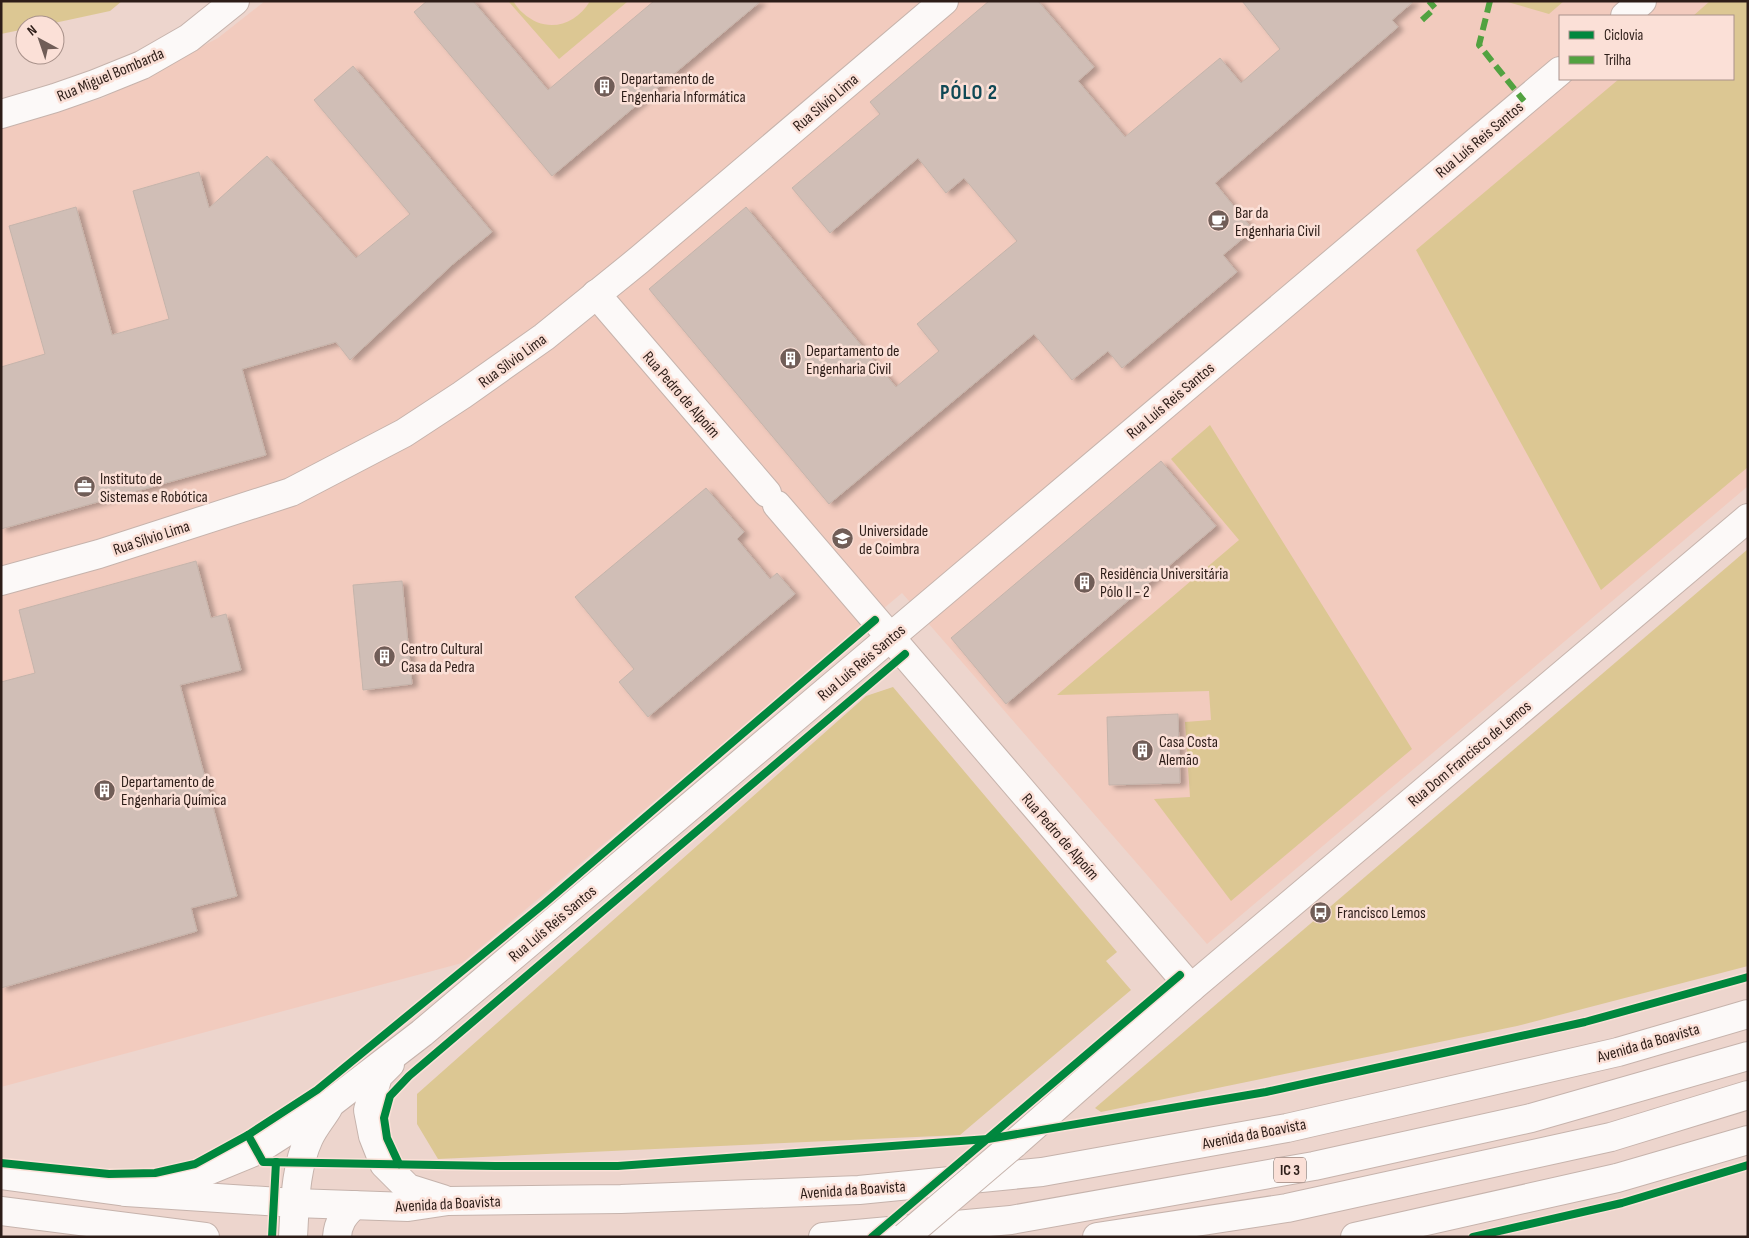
<svg xmlns="http://www.w3.org/2000/svg" width="1749" height="1238" font-family="'Sofia Sans Condensed',sans-serif">
<style>
.built{fill:#f2cbbe;fill-rule:evenodd}
.green{fill:#dcc793}
.building{fill:#d0beb6;stroke:#c5b4ab;filter:url(#shadow)}
.lines{fill:none;stroke-linecap:round;stroke-linejoin:round}
.minor-casing{stroke:#c6b3ac;stroke-width:30}
.highway-casing{stroke:#c6b3ac;stroke-width:30}
.minor{stroke:#fcf9f8;stroke-width:28}
.highway{stroke:#fcf9f8;stroke-width:28}
.minor-bridge-casing{stroke:#c6b3ac;stroke-width:30;stroke-linecap:butt}
.minor-bridge{stroke:#fcf9f8;stroke-width:28}
.quiet{stroke:#52a240;stroke-width:6;stroke-dasharray:12 6;stroke-linecap:butt}
.cycleway-casing{stroke:#fbe0d7;stroke-width:11}
.cycleway{stroke:#00873e;stroke-width:8}
.labels{text-anchor:middle;stroke-width:5;stroke-linejoin:round;paint-order:stroke}
.shield{fill:#fbe0d7;stroke:#6b5851;stroke-width:1}
.shield-label{font-size:15px;font-weight:bold;fill:#2d1d18}
.street-label{font-size:16px;fill:#2d1d18;stroke:#fbe0d7}
.poi-label{font-size:16px;fill:#2d1d18;stroke:#fbe0d7;text-anchor:start}
.district-label{font-size:21px;font-weight:bold;letter-spacing:1px;fill:#0f4855;stroke:#fbe0d7}
</style>
<defs>
<filter id="shadow"><feDropShadow dx="5.5" dy="3" stdDeviation="2.5" flood-color="#0004"/></filter>
</defs>
<rect width="100%" height="100%" fill="#edd5cd"/>
<path class="built" d="M 265,1 L 1748,1 L 1748,486 L 1207,944 L 902,593 L 462,963 L 1,1087 L 1,127 L 103,98 L 218,38 ZM 1560,16 L 1733,16 L 1733,79 L 1560,79 Z"/>
<g class="green">
<polygon points="1,1 122,1 110,11 45,25 25,25 25,29 1,34"/>
<path d="M 511,1 L 513,1 C 516,5 519,10 523,13 C 546,34 575,26 590,1 L 627,2 L 559,59 L 509,2 Z"/>
<polygon points="1504,1 1564,1 1549,14"/>
<polygon points="1710,1 1748,1 1748,467 1601,590 1416,250 1619,79 1733,79 1733,16 1693,16"/>
<polygon points="1210,425 1412,749 1231,901 1154,799 1190,797 1185,722 1211,720 1209,691 1057,695 1239,540 1171,459"/>
<polygon points="1748,549 1748,966 1517,1026 1101,1112 1095,1108"/>
<polygon points="893,687 1117,952 1106,961 1131,990 960,1135 438,1159 417,1124 417,1094 866,696"/>
</g>
<g class="building">
<polygon points="427,1 473,1 548,90 654,1 761,1 552,176 414,12"/>
<polygon points="989,1 1038,1 1094,67 1078,81 1125,137 1220,58 1241,83 1280,49 1242,1 1414,1 1392,20 1398,27 1215,183 1253,230 1223,255 1237,272 1122,368 1108,351 1072,380 1034,334 829,504 649,289 746,207 896,387 939,351 917,324 1017,241 964,178 946,193 918,158 830,233 792,188 880,114 870,102"/>
<polygon points="353,66 492,232 453,264 350,360 336,342 242,369 266,455 1,529 1,367 45,354 9,226 76,207 112,335 169,319 133,191 199,172 209,208 267,156 356,258 410,214 314,100"/>
<polygon points="1161,461 1216,526 1006,704 951,638"/>
<polygon points="706,488 744,532 737,539 770,579 777,573 795,594 648,717 619,682 634,669 575,597"/>
<polygon points="196,561 211,618 226,614 241,670 180,685 237,896 191,908 197,931 1,988 1,682 35,673 19,610"/>
<polygon points="402,581 412,684 363,690 353,585"/>
<polygon points="1178,714 1180,783 1109,785 1107,717"/>
</g>
<g class="lines">
<defs>
<g id="minor">
<polyline points="1625,16 1642,1"/>
<polyline points="1,114 55,98 95,84 142,65 189,38 235,1"/>
<polyline points="596,294 767,493"/>
<polyline points="777,505 1191,988"/>
<polyline points="1,581 99,554 291,492 404,433 462,395 544,337 639,260 944,1"/>
<polyline points="390,1064 378,1076 368,1110 373,1136 384,1164 408,1188 443,1199"/>
<polyline points="1014,1144 1191,988 1748,518"/>
<polyline points="1,1175 126,1192 295,1203 408,1207 448,1201 621,1199 859,1190 1042,1172 1287,1128 1618,1052 1748,1014"/>
<polyline points="126,1192 178,1183 256,1151 331,1103 422,1033 1560,71"/>
<path d="M 293,1237 C 295,1204 295,1168 309,1138 C 314,1127 322,1118 328,1108"/>
<path d="M 337,1237 C 338,1222 344,1215 354,1205"/>
<polyline points="1355,1237 1617,1178 1748,1140"/>
</g>
<g id="highway">
<polyline points="1,1211 205,1237"/>
<polyline points="823,1237 1011,1220 1314,1166 1531,1118 1748,1056"/>
<polyline points="1097,1237 1287,1208 1611,1137 1748,1095"/>
</g>
</defs>
<use href="#minor" class="minor-casing"/>
<use href="#highway" class="highway-casing"/>
<use href="#minor" class="minor"/>
<use href="#highway" class="highway"/>
<defs>
<polyline id="minor-bridge" points="905,1237 1014,1144"/>
</defs>
<use href="#minor-bridge" class="minor-bridge-casing"/>
<use href="#minor-bridge" class="minor-bridge"/>
<g class="quiet">
<polyline points="1490,1 1479,45 1524,101"/>
<polyline points="1422,20 1435,8 1429,1"/>
</g>
<defs>
<g id="cycleway">
<polyline points="248,1135 263,1162 495,1166 618,1166 988,1139 1266,1092 1585,1022 1748,977"/>
<polyline points="1,1163 109,1174 155,1173 195,1164 248,1135 317,1090 545,903 875,620"/>
<polyline points="399,1164 387,1138 384,1118 390,1096 409,1076 905,654"/>
<polyline points="272,1237 276,1162"/>
<polyline points="872,1237 1180,975"/>
<polyline points="1473,1237 1622,1203 1748,1165"/>
</g>
</defs>
<use href="#cycleway" class="cycleway-casing"/>
<use href="#cycleway" class="cycleway"/>
</g>
<defs>
<symbol id="building-disc" viewBox="-11 -11 22 22"><circle r="9.5" fill="#705d57" stroke="#fbe0d7"/><path d="M-4-6H4V6H1V3H-1V6H-4ZM-2.5-4.3h1.7v1.8h-1.7ZM.8-4.3h1.7v1.8H.8ZM-2.5-1h1.7V.8h-1.7ZM.8-1h1.7V.8H.8Z" fill="#fff"/></symbol>
<symbol id="cafe-disc" viewBox="-11 -11 22 22"><circle r="9.5" fill="#705d57" stroke="#fbe0d7"/><path d="M-5.5-4.5H6V0H3Q3 3.5 0 3.5H-2.5Q-5.5 3.5-5.5 0ZM3-3.2v2h1.7v-2ZM-6 4.5H4V6H-6Z" fill="#fff"/></symbol>
<symbol id="office-disc" viewBox="-11 -11 22 22"><circle r="9.5" fill="#705d57" stroke="#fbe0d7"/><path d="M-6-3h4V-5.5h4V-3h4V5H-6ZM-1-4.5V-3h2v-1.5ZM-6 0V1H6V0Z" fill="#fff"/></symbol>
<symbol id="university-disc" viewBox="-11 -11 22 22"><circle r="9.5" fill="#705d57" stroke="#fbe0d7"/><path d="M0-5L7-2L0 1L-7-2ZM-4 1L0 2.5L4 1V4Q0 6-4 4Z" fill="#fff"/></symbol>
<symbol id="bus-disc" viewBox="-11 -11 22 22"><circle r="9.5" fill="#705d57" stroke="#fbe0d7"/><path d="M-5-6H5V4H4V6H2V4H-2V6H-4V4H-5ZM-3.5-4V0h7V-4ZM-3.5 1.2v1.5H-2V1.2ZM2 1.2v1.5H3.5V1.2Z" fill="#fff"/></symbol>
</defs>
<g fill-rule="evenodd">
<use href="#building-disc" x="592" y="74" width="25" height="25"/>
<use href="#cafe-disc" x="1206" y="208" width="25" height="25"/>
<use href="#building-disc" x="778" y="346" width="25" height="25"/>
<use href="#office-disc" x="72" y="474" width="25" height="25"/>
<use href="#university-disc" x="830" y="526" width="25" height="25"/>
<use href="#building-disc" x="1072" y="570" width="25" height="25"/>
<use href="#building-disc" x="372" y="644" width="25" height="25"/>
<use href="#building-disc" x="1130" y="738" width="25" height="25"/>
<use href="#building-disc" x="92" y="778" width="25" height="25"/>
<use href="#bus-disc" x="1308" y="900" width="25" height="25"/>
</g>
<g class="labels">
<rect class="shield" x="1274" y="1157.5" width="32" height="25" rx="4"/>
<g class="shield-label">
<text x="1290" y="1175">IC 3</text>
</g>
<g class="street-label">
<text transform="translate(110 74) rotate(-23)" y="6">Rua Miguel Bombarda</text>
<text transform="translate(825 102) rotate(-40)" y="6">Rua Sílvio Lima</text>
<text transform="translate(1479 139) rotate(-40)" y="6">Rua Luís Reis Santos</text>
<text transform="translate(512 360) rotate(-36)" y="6">Rua Sílvio Lima</text>
<text transform="translate(682 394) rotate(49)" y="6">Rua Pedro de Alpoím</text>
<text transform="translate(1170 400) rotate(-40)" y="6">Rua Luís Reis Santos</text>
<text transform="translate(151 537) rotate(-18)" y="6">Rua Sílvio Lima</text>
<text transform="translate(861 662) rotate(-40)" y="6">Rua Luís Reis Santos</text>
<text transform="translate(1469 753) rotate(-40)" y="6">Rua Dom Francisco de Lemos</text>
<text transform="translate(1061 836) rotate(49)" y="6">Rua Pedro de Alpoím</text>
<text transform="translate(552 923) rotate(-40)" y="6">Rua Luís Reis Santos</text>
<text transform="translate(1648 1042) rotate(-16)" y="6">Avenida da Boavista</text>
<text transform="translate(1254 1133) rotate(-11)" y="6">Avenida da Boavista</text>
<text transform="translate(853 1189) rotate(-4)" y="6">Avenida da Boavista</text>
<text transform="translate(448 1203) rotate(-3)" y="6">Avenida da Boavista</text>
</g>
<g class="poi-label">
<text x="621" y="84">Departamento de<tspan x="621" dy="18">Engenharia Informática</tspan></text>
<text x="1235" y="218">Bar da<tspan x="1235" dy="18">Engenharia Civil</tspan></text>
<text x="806" y="356">Departamento de<tspan x="806" dy="18">Engenharia Civil</tspan></text>
<text x="100" y="484">Instituto de<tspan x="100" dy="18">Sistemas e Robótica</tspan></text>
<text x="859" y="536">Universidade<tspan x="859" dy="18">de Coimbra</tspan></text>
<text x="1100" y="579">Residência Universitária<tspan x="1100" dy="18">Pólo II - 2</tspan></text>
<text x="401" y="654">Centro Cultural<tspan x="401" dy="18">Casa da Pedra</tspan></text>
<text x="1159" y="747">Casa Costa<tspan x="1159" dy="18">Alemão</tspan></text>
<text x="121" y="787">Departamento de<tspan x="121" dy="18">Engenharia Química</tspan></text>
<text x="1337" y="918">Francisco Lemos</text>
</g>
<g class="district-label">
<text x="969" y="99">PÓLO 2</text>
</g>
</g>
<rect width="1749" height="1238" fill="none" stroke="#2d1d18" stroke-width="5"/>
<rect x="1559" y="15" width="175" height="65" fill="#fbe0d7" stroke="#a9928b"/>
<rect x="1569" y="31" width="25" height="8" fill="#00873e" stroke="#a9928b"/>
<text x="1604" y="40" font-size="15" fill="#2d1d18">Ciclovia</text>
<rect x="1569" y="56" width="25" height="8" fill="#52a240" stroke="#a9928b"/>
<text x="1604" y="65" font-size="15" fill="#2d1d18">Trilha</text>
<g transform="translate(40 40) rotate(320)"><circle r="24" fill="#fbe0d7" stroke="#a9928b"/>
<path d="M0-4L9 19L0 12L-9 19Z" fill="#705d57"/>
<text y="-8" font-size="14" font-weight="bold" text-anchor="middle" fill="#2d1d18">N</text>
</g>
</svg>
